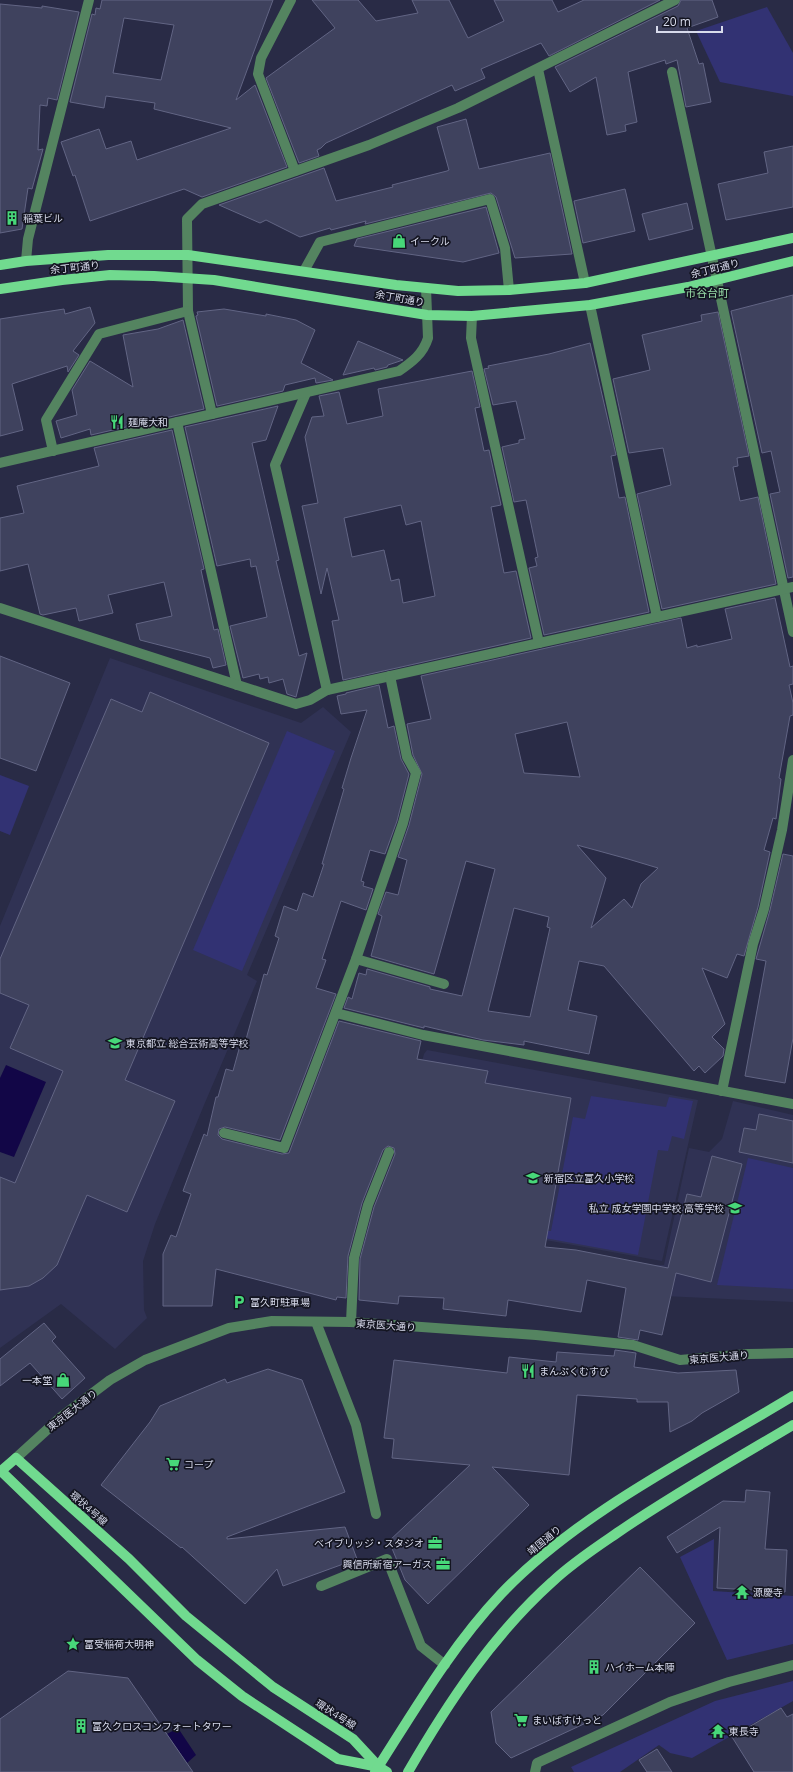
<svg xmlns="http://www.w3.org/2000/svg" width="793" height="1772" font-family="'Open Sans','Noto Sans JP',sans-serif">
<style>
.built{fill:#303254}
.green{fill:#323273}
.water{fill:#120647}
.building{fill:#3f425e;stroke:#626584;fill-rule:evenodd}
.lines{fill:none;stroke-linecap:round;stroke-linejoin:round}
.minor{stroke:#548460;stroke-width:10}
.major{stroke:#71da8f;stroke-width:10}
.labels{text-anchor:middle;stroke-width:3.5;stroke-linejoin:round;paint-order:stroke}
.poi-label{font-size:10px;fill:#d8dbec;stroke:#141521;text-anchor:start}
.street-label{font-size:10px;fill:#d8dbec;stroke:#141521}
.neighbourhood-label{font-size:11px;fill:#97dba7;stroke:#141521}
</style>
<rect width="100%" height="100%" fill="#292b46"/>
<g class="built">
<polygon points="110,658 301,723 323,707 351,732 247,975 257,981 204,1105 155,1224 143,1261 144,1310 147,1318 115,1349 61,1304 0,1348 0,926"/>
<polygon points="427,1050 698,1100 662,1261 373,1209 399,1148 424,1054"/>
<polygon points="733,1101 793,1115 793,1302 664,1296 656,1265 664,1265 689,1148 709,1152 722,1139"/>
</g>
<g class="green">
<polygon points="767,7 793,53 793,96 720,82 696,31"/>
<polygon points="287,731 335,751 242,971 193,950"/>
<polygon points="0,775 29,786 10,835 0,831"/>
<polygon points="591,1096 666,1107 669,1097 693,1101 684,1139 672,1136 668,1151 658,1150 638,1255 539,1237 540,1230 551,1231 573,1117 585,1119"/>
<polygon points="748,1158 793,1168 793,1289 717,1285"/>
<polygon points="714,1539 713,1591 793,1596 793,1644 727,1660 680,1557"/>
<polygon points="793,1681 793,1701 692,1758 670,1753 659,1745 620,1772 574,1772 571,1767 715,1701"/>
</g>
<g class="water">
<polygon points="6,1065 46,1082 14,1157 0,1152 0,1078"/>
<polygon points="178,1728 196,1755 187,1763 167,1734"/>
</g>
<g class="building">
<path d="M 102,0 L 273,0 L 236,100 L 255,85 L 287,167 L 202,197 L 184,189 L 90,221 L 75,175 L 73,176 L 61,142 L 99,129 L 106,149 L 131,141 L 137,160 L 231,128 L 154,109 L 155,103 L 106,96 L 104,108 L 70,102 L 92,14 L 95,15 L 96,8 L 100,9 ZM 124,18 L 174,25 L 161,80 L 113,73 Z"/>
<polygon points="312,0 358,0 376,21 418,13 412,0 449,0 468,38 504,21 494,0 552,0 558,12 584,0 660,0 549,56 541,43 481,69 485,78 455,91 452,85 326,143 321,148 317,150 319,156 299,163 266,78 335,28"/>
<polygon points="681,0 712,0 718,17 687,28 699,64 703,63 711,102 686,107 677,60 666,64 665,60 628,72 637,122 625,125 626,131 607,135 596,77 570,92 555,67 678,6"/>
<polygon points="0,4 42,8 42,6 79,12 57,100 48,98 47,106 40,105 38,150 43,149 32,189 28,188 22,229 0,233"/>
<polygon points="466,119 479,169 550,153 572,254 515,258 496,197 491,193 365,224 366,221 331,230 330,228 300,237 266,220 260,223 219,205 324,168 336,201 393,187 392,185 447,171 449,170 437,127"/>
<polygon points="793,146 793,207 726,220 718,184 768,173 764,152"/>
<polygon points="625,189 635,231 583,243 574,201"/>
<polygon points="687,203 693,229 649,240 642,214"/>
<polygon points="486,207 499,253 463,262 354,246 357,239"/>
<polygon points="793,295 793,577 788,578 770,494 780,492 771,451 762,453 731,311"/>
<polygon points="90,307 95,323 73,351 79,355 68,372 67,366 12,384 23,430 0,436 0,319 64,309 65,314"/>
<polygon points="224,309 266,316 266,314 296,320 315,330 301,363 333,380 316,383 315,378 285,385 283,391 217,406 196,316 198,315 197,312"/>
<polygon points="718,312 749,456 737,458 738,466 733,467 740,501 758,497 776,584 662,609 637,494 671,485 663,448 629,453 613,379 650,370 642,335 702,321 701,315"/>
<polygon points="183,320 204,409 91,435 90,429 61,438 56,421 77,415 72,390 90,361 133,387 123,335 158,329"/>
<polygon points="358,341 403,360 388,365 387,367 375,370 374,368 343,375"/>
<polygon points="590,343 616,455 611,456 619,498 625,497 649,612 544,635 529,568 537,566 535,558 538,557 526,500 514,502 502,447 519,443 519,440 525,439 516,401 493,405 484,369 489,368 488,366 549,354"/>
<path d="M 472,371 L 480,407 L 475,408 L 484,451 L 489,450 L 501,505 L 491,507 L 504,573 L 516,571 L 531,638 L 343,680 L 332,621 L 339,620 L 327,568 L 321,594 L 302,506 L 318,503 L 305,437 L 312,417 L 324,416 L 319,396 L 339,392 L 347,424 L 383,416 L 378,389 ZM 401,505 L 406,525 L 421,521 L 435,596 L 403,603 L 399,579 L 391,581 L 384,550 L 352,557 L 344,518 Z"/>
<polygon points="278,406 266,440 252,443 279,560 276,561 299,656 307,653 296,697 287,694 283,679 269,683 268,677 260,679 259,674 243,678 230,626 267,617 256,566 251,567 250,559 217,566 185,427"/>
<polygon points="172,430 204,569 201,570 214,630 218,629 226,665 213,668 210,658 140,640 136,624 172,616 164,582 108,595 113,613 79,621 76,608 43,615 40,614 28,564 0,571 0,518 24,513 17,486 99,466 94,448"/>
<path d="M 775,598 L 790,667 L 793,666 L 793,684 L 789,685 L 793,703 L 793,715 L 790,716 L 779,778 L 781,779 L 776,819 L 773,818 L 764,850 L 770,852 L 758,907 L 744,956 L 737,954 L 727,978 L 702,968 L 725,1024 L 712,1037 L 724,1049 L 723,1056 L 705,1073 L 699,1066 L 694,1071 L 604,966 L 579,961 L 568,1010 L 597,1016 L 589,1054 L 524,1041 L 524,1045 L 483,1040 L 424,1026 L 424,1028 L 344,1008 L 348,997 L 352,999 L 359,973 L 366,975 L 367,969 L 430,987 L 430,989 L 462,996 L 495,869 L 466,861 L 434,974 L 371,956 L 382,916 L 378,914 L 386,892 L 398,895 L 407,860 L 398,857 L 409,825 L 422,774 L 413,755 L 407,724 L 431,719 L 421,676 L 681,618 L 687,648 L 697,645 L 697,647 L 732,639 L 725,609 ZM 567,722 L 580,777 L 524,773 L 515,734 ZM 577,845 L 628,859 L 658,868 L 641,884 L 632,908 L 624,899 L 591,928 L 606,878 ZM 514,908 L 549,917 L 547,927 L 550,928 L 530,1017 L 488,1011 Z"/>
<polygon points="0,656 70,683 36,771 0,758"/>
<polygon points="379,685 388,728 394,726 401,759 409,774 397,821 385,854 370,850 361,881 364,882 363,886 373,889 366,910 341,901 322,959 326,960 316,988 336,994 280,1140 225,1127 219,1129 218,1135 222,1139 282,1154 289,1153 339,1021 421,1041 417,1059 488,1071 485,1083 571,1098 545,1247 576,1250 668,1268 687,1194 701,1197 712,1156 742,1164 711,1282 676,1273 662,1335 640,1330 638,1340 618,1337 626,1288 587,1280 581,1312 508,1300 506,1316 443,1309 444,1298 399,1296 398,1304 359,1300 360,1259 374,1207 395,1154 394,1148 388,1146 383,1150 362,1203 348,1256 346,1298 337,1297 336,1300 216,1269 212,1306 163,1306 163,1254 171,1235 176,1237 191,1194 183,1191 204,1134 207,1136 216,1097 218,1097 226,1069 233,1071 241,1042 245,1043 264,974 267,975 279,938 275,936 284,906 297,911 303,893 313,897 324,864 322,864 344,789 342,788 351,758 367,710 341,714 337,696 346,694 346,693"/>
<polygon points="150,692 269,743 125,1080 175,1101 127,1212 87,1195 57,1265 43,1278 29,1286 0,1290 0,1177 15,1183 63,1071 10,1048 29,1005 0,993 0,959 111,699 142,712"/>
<polygon points="783,854 793,856 793,1038 785,1083 745,1076 766,961 756,959 770,910"/>
<polygon points="759,1114 793,1121 793,1163 739,1152 744,1128 756,1130"/>
<polygon points="44,1323 56,1337 52,1341 85,1378 62,1399 30,1363 0,1386 0,1359"/>
<polygon points="615,1350 636,1353 634,1367 678,1373 736,1370 739,1392 702,1413 692,1421 670,1432 668,1402 637,1402 637,1399 577,1395 569,1475 492,1467 529,1505 428,1604 405,1580 389,1541 470,1465 392,1458 394,1439 384,1438 394,1360 507,1373 509,1357 556,1362 557,1352 614,1356"/>
<polygon points="268,1369 302,1380 345,1492 227,1537 227,1539 345,1527 357,1559 283,1586 277,1569 245,1604 182,1547 181,1548 101,1485 150,1422 160,1406 225,1379 227,1383"/>
<polygon points="746,1490 770,1492 765,1549 787,1550 785,1592 717,1588 720,1527 677,1553 667,1537 723,1501 745,1502"/>
<polygon points="640,1567 695,1623 603,1715 511,1758 496,1743 491,1712"/>
<polygon points="68,1671 128,1678 193,1772 0,1772 0,1719"/>
<polygon points="781,1708 787,1717 793,1714 793,1772 754,1772 732,1737"/>
<polygon points="657,1749 672,1772 647,1772 639,1760"/>
</g>
<g class="lines">
<g class="minor">
<polyline points="291,0 261,58 258,74 295,171"/>
<polyline points="538,69 585,283"/>
<path d="M 672,72 C 714,258 753,445 793,632"/>
<polyline points="26,261 28,239 89,0"/>
<polyline points="304,271 320,242 490,199 505,248 509,290"/>
<polyline points="590,305 657,617"/>
<polyline points="472,316 471,338 539,643"/>
<polyline points="306,393 275,465 327,690"/>
<polyline points="212,414 188,311 187,219 202,204 369,145 458,108 675,0"/>
<polyline points="177,422 237,685"/>
<polyline points="53,451 46,420 99,334 188,311"/>
<path d="M 0,463 L 399,371 C 412,362 423,354 428,338 L 426,288"/>
<polyline points="0,608 296,704 310,700 327,690 793,587"/>
<polyline points="356,959 444,984"/>
<polyline points="336,1013 423,1035 793,1104"/>
<polyline points="722,1091 753,944 764,909 782,830 793,760"/>
<polyline points="224,1133 284,1148 356,959 403,823 416,773 407,757 390,676"/>
<polyline points="316,1322 356,1425 376,1514"/>
<polyline points="351,1322 354,1258 368,1205 389,1152"/>
<polyline points="16,1458 61,1417 110,1380 145,1360 229,1328 272,1321 351,1322 536,1335 633,1345 680,1360 748,1354 793,1353"/>
<polyline points="321,1586 387,1559 421,1646 445,1665"/>
<polyline points="535,1772 537,1763 670,1702 729,1682 793,1665"/>
</g>
<g class="major">
<polyline points="0,265 26,261 108,255 188,255 396,285 458,291 509,290 585,283 793,238"/>
<polyline points="0,289 62,280 110,275 154,276 214,280 427,315 472,316 590,305 688,287 793,261"/>
<polyline points="379,1767 338,1759 242,1696 197,1660 1,1471 16,1458 129,1559 186,1616 273,1687 353,1739 379,1767 387,1772"/>
<path d="M 375,1772 C 414,1711 451,1647 501,1594 C 579,1512 696,1455 793,1396"/>
<path d="M 408,1772 C 448,1703 492,1636 552,1582 C 572,1563 595,1548 617,1533 C 674,1494 734,1460 793,1425"/>
</g>
</g>
<defs>
<symbol id="building-bare" viewBox="-9 -9 18 18"><path d="M-4-6H4V6H1V3H-1V6H-4ZM-2.5-4.3h1.7v1.8h-1.7ZM.8-4.3h1.7v1.8H.8ZM-2.5-1h1.7V.8h-1.7ZM.8-1h1.7V.8H.8Z" fill="#47d779" stroke="#141521" stroke-width="2.5" paint-order="stroke"/></symbol>
<symbol id="shop-bare" viewBox="-9 -9 18 18"><path d="M-5-2.5h2.3a2.7 3.5 0 0 1 5.4 0H5L5.5 6h-11ZM-1.5-2.5h3a1.5 2.3 0 0 0-3 0Z" fill="#47d779" stroke="#141521" stroke-width="2.5" paint-order="stroke"/></symbol>
<symbol id="restaurant-bare" viewBox="-9 -9 18 18"><path d="M-5-6h1v4h1v-4h1v4h1v-4h1v5L-1.5 .5V6h-2V.5L-5-1ZM5-6V6H3V1.5H1.5Q1.5-4 5-6Z" fill="#47d779" stroke="#141521" stroke-width="2.5" paint-order="stroke"/></symbol>
<symbol id="school-bare" viewBox="-9 -9 18 18"><path d="M0-5L7-2L0 1L-7-2ZM-4 1L0 2.5L4 1V4Q0 6-4 4Z" fill="#47d779" stroke="#141521" stroke-width="2.5" paint-order="stroke"/></symbol>
<symbol id="parking-bare" viewBox="-9 -9 18 18"><path d="M-3.5-5.5H1a3.5 3.5 0 0 1 0 7H-1V5.5H-3.5ZM-1-3.4V-.6H.8a1.4 1.4 0 0 0 0-2.8Z" fill="#47d779" stroke="#141521" stroke-width="2.5" paint-order="stroke"/></symbol>
<symbol id="supermarket-bare" viewBox="-9 -9 18 18"><path d="M-6-5.5h2.5l.6 2H6L4.5 2H-2.5L-4.4-4H-6ZM-1.5 3.2a1.3 1.3 0 1 0 .1 0ZM3 3.2a1.3 1.3 0 1 0 .1 0Z" fill="#47d779" stroke="#141521" stroke-width="2.5" paint-order="stroke"/></symbol>
<symbol id="office-bare" viewBox="-9 -9 18 18"><path d="M-6-3h4V-5.5h4V-3h4V5H-6ZM-1-4.5V-3h2v-1.5ZM-6 0V1H6V0Z" fill="#47d779" stroke="#141521" stroke-width="2.5" paint-order="stroke"/></symbol>
<symbol id="temple-bare" viewBox="-9 -9 18 18"><path d="M0-6L5-2H3V0L6.5 2.5H4V6H1.5V3h-3V6H-4V2.5H-6.5L-3 0V-2H-5Z" fill="#47d779" stroke="#141521" stroke-width="2.5" paint-order="stroke"/></symbol>
<symbol id="sight-bare" viewBox="-9 -9 18 18"><path d="M0-6L1.8-2.2L6-1.7L2.9 1.2L3.7 5.4L0 3.3L-3.7 5.4L-2.9 1.2L-6-1.7L-1.8-2.2Z" fill="#47d779" stroke="#141521" stroke-width="2.5" paint-order="stroke"/></symbol>
</defs>
<g fill-rule="evenodd">
<use href="#building-bare" x="2" y="208" width="20" height="20"/>
<use href="#shop-bare" x="389" y="231" width="20" height="20"/>
<use href="#restaurant-bare" x="107" y="412" width="20" height="20"/>
<use href="#school-bare" x="105" y="1033" width="20" height="20"/>
<use href="#school-bare" x="523" y="1168" width="20" height="20"/>
<use href="#school-bare" x="725" y="1198" width="20" height="20"/>
<use href="#parking-bare" x="229" y="1292" width="20" height="20"/>
<use href="#restaurant-bare" x="518" y="1361" width="20" height="20"/>
<use href="#shop-bare" x="53" y="1370" width="20" height="20"/>
<use href="#supermarket-bare" x="163" y="1454" width="20" height="20"/>
<use href="#office-bare" x="425" y="1533" width="20" height="20"/>
<use href="#office-bare" x="433" y="1554" width="20" height="20"/>
<use href="#temple-bare" x="732" y="1582" width="20" height="20"/>
<use href="#sight-bare" x="63" y="1634" width="20" height="20"/>
<use href="#building-bare" x="584" y="1657" width="20" height="20"/>
<use href="#supermarket-bare" x="511" y="1710" width="20" height="20"/>
<use href="#building-bare" x="71" y="1716" width="20" height="20"/>
<use href="#temple-bare" x="708" y="1721" width="20" height="20"/>
</g>
<g class="labels">
<g class="poi-label">
<text x="23" y="222">稲葉ビル</text>
<text x="410" y="245">イークル</text>
<text x="128" y="426">麺庵大和</text>
<text x="126" y="1047">東京都立 総合芸術高等学校</text>
<text x="544" y="1182">新宿区立富久小学校</text>
<text x="724" y="1212" text-anchor="end">私立 成女学園中学校 高等学校</text>
<text x="250" y="1306">富久町駐車場</text>
<text x="539" y="1375">まんぷくむすび</text>
<text x="52" y="1384" text-anchor="end">一本堂</text>
<text x="184" y="1468">コープ</text>
<text x="424" y="1547" text-anchor="end">ベイブリッジ・スタジオ</text>
<text x="432" y="1568" text-anchor="end">興信所新宿アーガス</text>
<text x="753" y="1596">源慶寺</text>
<text x="84" y="1648">富受稲荷大明神</text>
<text x="605" y="1671">ハイホーム本陣</text>
<text x="532" y="1724">まいばすけっと</text>
<text x="92" y="1730">富久クロスコンフォートタワー</text>
<text x="729" y="1735">東長寺</text>
</g>
<g class="street-label">
<text transform="translate(75 267) rotate(-6)" y="4">余丁町通り</text>
<text transform="translate(715 268) rotate(-14)" y="4">余丁町通り</text>
<text transform="translate(400 298) rotate(10)" y="4">余丁町通り</text>
<text transform="translate(386 1325) rotate(4)" y="4">東京医大通り</text>
<text transform="translate(719 1357) rotate(-5)" y="4">東京医大通り</text>
<text transform="translate(72 1410) rotate(-38)" y="4">東京医大通り</text>
<text transform="translate(89 1508) rotate(41)" y="4">環状4号線</text>
<text transform="translate(544 1540) rotate(-39)" y="4">靖国通り</text>
<text transform="translate(336 1714) rotate(32)" y="4">環状4号線</text>
</g>
<g class="neighbourhood-label">
<text x="707" y="297">市谷台町</text>
</g>
</g>
<path d="M657 26v6h65v-6" fill="none" stroke="#d8dbec" stroke-width="2"/>
<text x="663" y="26" font-size="12" fill="#d8dbec" stroke="#141521" stroke-width="3" paint-order="stroke">20 m</text>
</svg>
